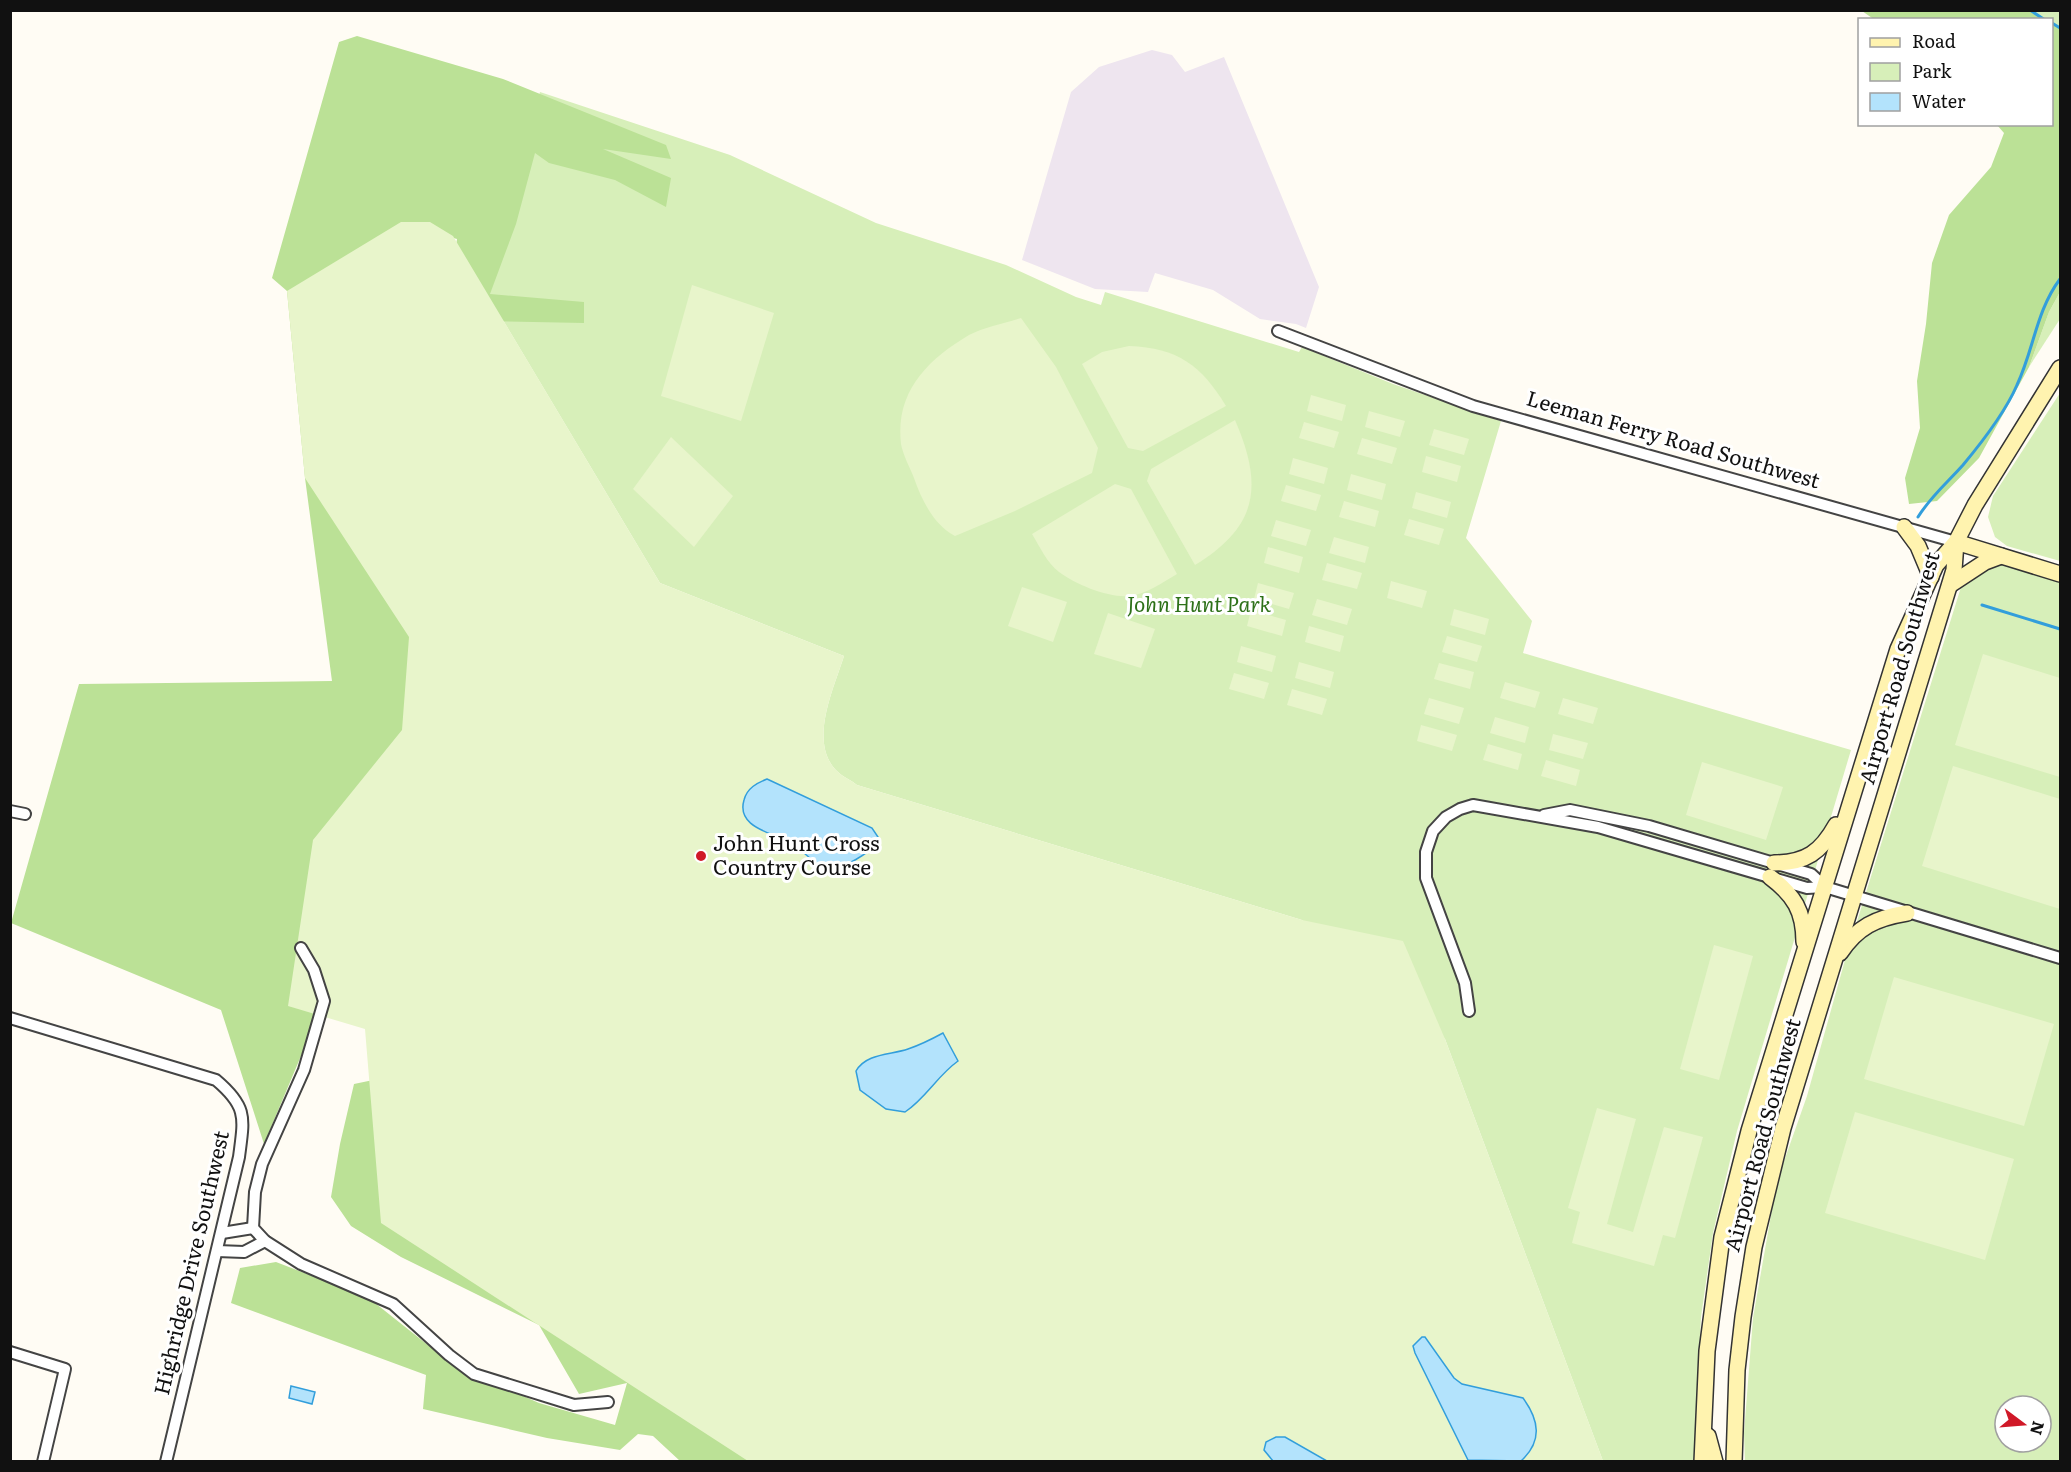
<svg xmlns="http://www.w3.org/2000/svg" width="2071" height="1472" font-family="Literata,serif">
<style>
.industrial{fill:#eee5ef}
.green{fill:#d7efb9;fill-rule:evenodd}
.forest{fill:#bbe196}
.pitch{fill:#e8f5cb}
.water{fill:#b3e3fc;stroke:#329edb;stroke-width:1.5}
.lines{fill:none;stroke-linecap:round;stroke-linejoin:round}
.stream{stroke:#329edb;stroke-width:3}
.street-casing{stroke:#444;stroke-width:14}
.secondary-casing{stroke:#333;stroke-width:18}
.street{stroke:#fff;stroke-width:10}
.secondary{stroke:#fff3af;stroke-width:15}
.poi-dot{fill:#d01928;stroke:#fff;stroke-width:2}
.labels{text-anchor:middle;stroke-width:6;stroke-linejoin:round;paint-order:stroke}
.street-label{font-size:21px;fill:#111;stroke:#fff}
.park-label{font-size:21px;font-style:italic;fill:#2e7119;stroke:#fff}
.poi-label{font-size:21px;fill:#111;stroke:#fff;text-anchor:start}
</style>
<rect width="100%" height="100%" fill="#fffcf4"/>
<polygon class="industrial" points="1152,50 1172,55 1185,72 1224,57 1319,287 1306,328 1296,324 1260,319 1213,290 1155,273 1148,292 1095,289 1022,260 1071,92 1099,67"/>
<g class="green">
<polygon points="2031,11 2060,11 2060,28 2052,23 2052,20 2046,19"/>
<path d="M 540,92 L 730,155 L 876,223 L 1006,265 L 1076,297 L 1101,305 L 1105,292 L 1299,352 L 1302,347 L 1393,384 L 1501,421 L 1466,538 L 1532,621 L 1523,653 L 1851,750 L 1737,1131 L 1713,1233 L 1701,1317 L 1694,1461 L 1603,1461 L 1445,1039 L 1302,920 L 857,785 C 851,780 843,777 838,772 C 807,744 834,688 844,656 L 660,583 L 488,295 Z"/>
<polygon points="2060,292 2060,319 2029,367 2049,312"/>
<polygon points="2060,393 2060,561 2007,546 1995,537 1988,517 1993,496"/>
<path d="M 1995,564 L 2004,564 L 2060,580 L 2060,1461 L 1745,1462 L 1744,1433 L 1753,1318 L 1777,1181 L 1807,1096 L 1845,960 L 1961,587 L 1970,576 ZM 2005,1406 L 2041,1406 L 2041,1442 L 2005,1442 Z"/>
</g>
<g class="forest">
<polygon points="1862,11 2031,11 2046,19 1875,20"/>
<polygon points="2052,23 2060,28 2060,292 2049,312 2029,367 1979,458 1937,501 1909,504 1905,478 1920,428 1917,381 1926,324 1932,263 1949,215 1991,167 2004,133 1997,125 2052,124"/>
<polygon points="357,36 503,79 666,145 671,159 603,149 671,178 666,207 615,180 549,163 535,153 516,224 490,294 584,302 584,323 481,321 449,294 457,239 427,231 444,637 327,994 264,1144 221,1010 11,923 79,684 332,681 305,478 287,291 272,278 339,42"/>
<polygon points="378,1079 761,1461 680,1461 653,1436 638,1434 620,1450 547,1438 423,1409 426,1375 231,1303 240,1268 276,1262 320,1279 375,1303 443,1357 480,1377 539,1403 615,1425 627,1383 579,1394 539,1325 401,1257 351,1226 331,1197 340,1144 354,1084"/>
</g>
<g class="pitch">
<path d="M 401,222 L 430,222 L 453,236 L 660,583 L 844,656 C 834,688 807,744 838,772 C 843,777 851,780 857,785 L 1302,920 L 1403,941 L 1445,1039 L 1603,1461 L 748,1461 L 381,1223 L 365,1029 L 288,1006 L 313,840 L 402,730 L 409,637 L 305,478 L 287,291 Z"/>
<polygon points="692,285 774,313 741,421 661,396"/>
<path d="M 1021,318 L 1056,367 L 1098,448 L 1092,473 L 1015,511 L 955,536 C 934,525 922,501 914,478 C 910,468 903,455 901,444 C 895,392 927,360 969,335 C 984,327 1005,323 1021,318 Z"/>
<path d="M 1129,346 C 1178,348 1201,365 1226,406 L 1143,451 L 1128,448 L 1082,364 L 1102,352 Z"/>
<polygon points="1311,395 1346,405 1342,421 1307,411"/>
<polygon points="1369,411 1405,421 1400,437 1365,427"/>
<path d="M 1235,420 C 1263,485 1259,526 1195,565 L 1147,481 L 1151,469 Z"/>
<polygon points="1304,422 1339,432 1334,448 1299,438"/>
<polygon points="1434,429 1469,439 1464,455 1429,445"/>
<polygon points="671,437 733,496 694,547 633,489"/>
<polygon points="1362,438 1397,448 1392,464 1357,454"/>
<polygon points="1426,456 1461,466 1457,482 1422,472"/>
<polygon points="1293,458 1328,468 1324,484 1289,474"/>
<polygon points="1351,474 1386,484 1382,500 1347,490"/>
<path d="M 1115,484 L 1131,489 L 1177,574 C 1163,582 1147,594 1130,596 C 1108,598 1077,585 1059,572 C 1047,563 1040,547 1032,534 Z"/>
<polygon points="1286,485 1321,495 1316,511 1281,501"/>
<polygon points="1416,492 1451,502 1447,518 1412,508"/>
<polygon points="1344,501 1379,511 1375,527 1339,517"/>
<polygon points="1409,519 1444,529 1439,545 1404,535"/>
<polygon points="1276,520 1311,530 1306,546 1271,536"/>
<polygon points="1334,537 1369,547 1365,563 1329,553"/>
<polygon points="1268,547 1303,557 1299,573 1264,563"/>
<polygon points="1327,563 1362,573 1357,589 1322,580"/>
<polygon points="1391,581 1427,591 1422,608 1387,598"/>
<polygon points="1258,583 1294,593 1289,609 1254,599"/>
<polygon points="1022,587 1067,602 1053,642 1008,626"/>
<polygon points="1317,599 1352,609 1347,625 1312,615"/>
<polygon points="1454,609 1489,619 1485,635 1450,625"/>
<polygon points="1251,610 1286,620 1282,636 1247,626"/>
<polygon points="1108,613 1155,629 1141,668 1094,654"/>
<polygon points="1309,626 1344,636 1340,652 1305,642"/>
<polygon points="1447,636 1482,646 1477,662 1442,652"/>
<polygon points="1241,646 1276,656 1272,672 1237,662"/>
<polygon points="1983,654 2060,678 2060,777 1955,745"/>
<polygon points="1299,662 1334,672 1330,688 1295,678"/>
<polygon points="1439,663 1474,672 1470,689 1434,679"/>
<polygon points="1234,673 1269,683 1264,699 1229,689"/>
<polygon points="1505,682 1540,692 1535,708 1500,698"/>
<polygon points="1292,689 1327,699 1322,715 1287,705"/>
<polygon points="1429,698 1464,708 1459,724 1424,714"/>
<polygon points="1563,698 1598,708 1593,724 1558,714"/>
<polygon points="1495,717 1529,727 1525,743 1490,733"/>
<polygon points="1421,725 1457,735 1452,751 1417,741"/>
<polygon points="1553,734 1588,743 1583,759 1549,750"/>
<polygon points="1488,744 1522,754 1518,770 1483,760"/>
<polygon points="1546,760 1580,770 1576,786 1541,776"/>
<polygon points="1702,762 1783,787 1766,840 1686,815"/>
<polygon points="1953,766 2060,799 2060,909 1922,866"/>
<polygon points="1714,945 1753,956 1719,1080 1680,1069"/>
<polygon points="1894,977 2054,1024 2024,1126 1864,1079"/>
<polygon points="1597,1108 1636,1119 1607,1224 1633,1232 1664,1127 1703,1137 1675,1238 1663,1235 1654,1266 1572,1243 1580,1212 1568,1208"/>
<polygon points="1855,1112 2014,1159 1985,1260 1825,1213"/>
</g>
<g class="water">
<path d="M 767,779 L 872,828 L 878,837 L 878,843 C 870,852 843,869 830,870 C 820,871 811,858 804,853 C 796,848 789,841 780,838 C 764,831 737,824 744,800 C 747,788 757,783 767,779 Z"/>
<path d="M 943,1033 L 958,1061 C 937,1076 926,1098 905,1112 L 886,1109 L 860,1090 L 856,1071 C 866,1053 891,1055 908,1049 C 920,1045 932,1039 943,1033 Z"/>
<path d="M 1422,1337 L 1425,1337 L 1454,1378 L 1462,1384 L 1523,1398 C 1539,1420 1543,1441 1521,1461 L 1468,1460 L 1415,1353 L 1413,1346 Z"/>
<polygon points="291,1386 315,1392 312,1404 289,1398"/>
<polygon points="1276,1437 1285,1437 1327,1461 1273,1461 1264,1450 1266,1442"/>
</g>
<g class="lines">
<g class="stream">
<polyline points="2030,10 2045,20"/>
<polyline points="2052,23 2060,28"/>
<path d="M 1918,517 C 1931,496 1947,483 1963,465 C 1983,441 2005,413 2017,385 C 2034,349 2036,311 2060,279"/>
<polyline points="1982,605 2060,629"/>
</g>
<defs>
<g id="street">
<polyline points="1278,331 1473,406 1956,542"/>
<polyline points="10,811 25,814"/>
<polyline points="1544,815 1570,810 1649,826 1811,874 1825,887"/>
<polyline points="301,948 314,970 324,1001 304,1070 262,1164 255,1192 253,1228 265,1241 301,1264 393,1304 449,1355 474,1374 574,1405 608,1402"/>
<polyline points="1469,1011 1465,983 1426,878 1426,852 1433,831 1446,817 1460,809 1473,805 1598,827 1807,888 1825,887 2060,958"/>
<path d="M 10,1018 L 216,1080 C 248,1107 244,1118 239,1157 L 166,1462"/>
<polyline points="222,1233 253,1228"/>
<polyline points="217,1251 244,1252 265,1241"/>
<polyline points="10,1352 65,1369 43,1462"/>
</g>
<g id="secondary">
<polyline points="1904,527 1918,546 1931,577"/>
<polyline points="1956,542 2060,574"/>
<polyline points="1950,585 1985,562 2001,556"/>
<path d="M 1774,863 C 1806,863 1821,852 1836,825"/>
<path d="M 1770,877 C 1794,895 1804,911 1804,942"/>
<path d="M 1840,953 C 1857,927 1876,918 1907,913"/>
<polyline points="1708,1436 1715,1462"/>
<polyline points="1702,1462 1707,1351 1722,1237 1749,1131 1898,649 1936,565 1956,542 1975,505 2060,368"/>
<polyline points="1734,1462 1737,1370 1743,1317 1754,1247 1783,1128 1954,570 1956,542"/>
</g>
</defs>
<use href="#street" class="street-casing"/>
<use href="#secondary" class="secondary-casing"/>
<use href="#street" class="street"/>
<use href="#secondary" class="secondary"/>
</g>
<circle class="poi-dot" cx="701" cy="856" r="6"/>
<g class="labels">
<g class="street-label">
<text transform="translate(1673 440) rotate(16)" y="7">Leeman Ferry Road Southwest</text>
<text transform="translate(1900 668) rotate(-74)" y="7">Airport Road Southwest</text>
<text transform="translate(1763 1135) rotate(-75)" y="7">Airport Road Southwest</text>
<text transform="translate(192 1263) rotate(-77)" y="7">Highridge Drive Southwest</text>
</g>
<g class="park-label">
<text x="1199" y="612">John Hunt Park</text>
</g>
<g class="poi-label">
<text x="713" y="851">John Hunt Cross<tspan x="713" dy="24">Country Course</tspan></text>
</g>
</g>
<rect width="2071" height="1472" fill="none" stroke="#111111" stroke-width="24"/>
<rect x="1858" y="18" width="195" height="108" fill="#ffffff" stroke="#a0a0a0" stroke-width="1.5"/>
<rect x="1870" y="38" width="30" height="9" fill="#fff3af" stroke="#a0a0a0" stroke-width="1.5"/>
<text x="1912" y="48" font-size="18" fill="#111111">Road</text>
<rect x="1870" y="63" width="30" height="18" fill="#d7efb9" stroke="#a0a0a0" stroke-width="1.5"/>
<text x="1912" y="78" font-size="18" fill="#111111">Park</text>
<rect x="1870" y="93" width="30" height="18" fill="#b3e3fc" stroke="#a0a0a0" stroke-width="1.5"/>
<text x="1912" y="108" font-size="18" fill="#111111">Water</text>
<g transform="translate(2023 1424) rotate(106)"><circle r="28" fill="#ffffff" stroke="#a0a0a0" stroke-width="1.5"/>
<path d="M0-4.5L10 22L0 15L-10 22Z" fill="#d01928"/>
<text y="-9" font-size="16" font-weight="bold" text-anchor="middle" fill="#111111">N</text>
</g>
</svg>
